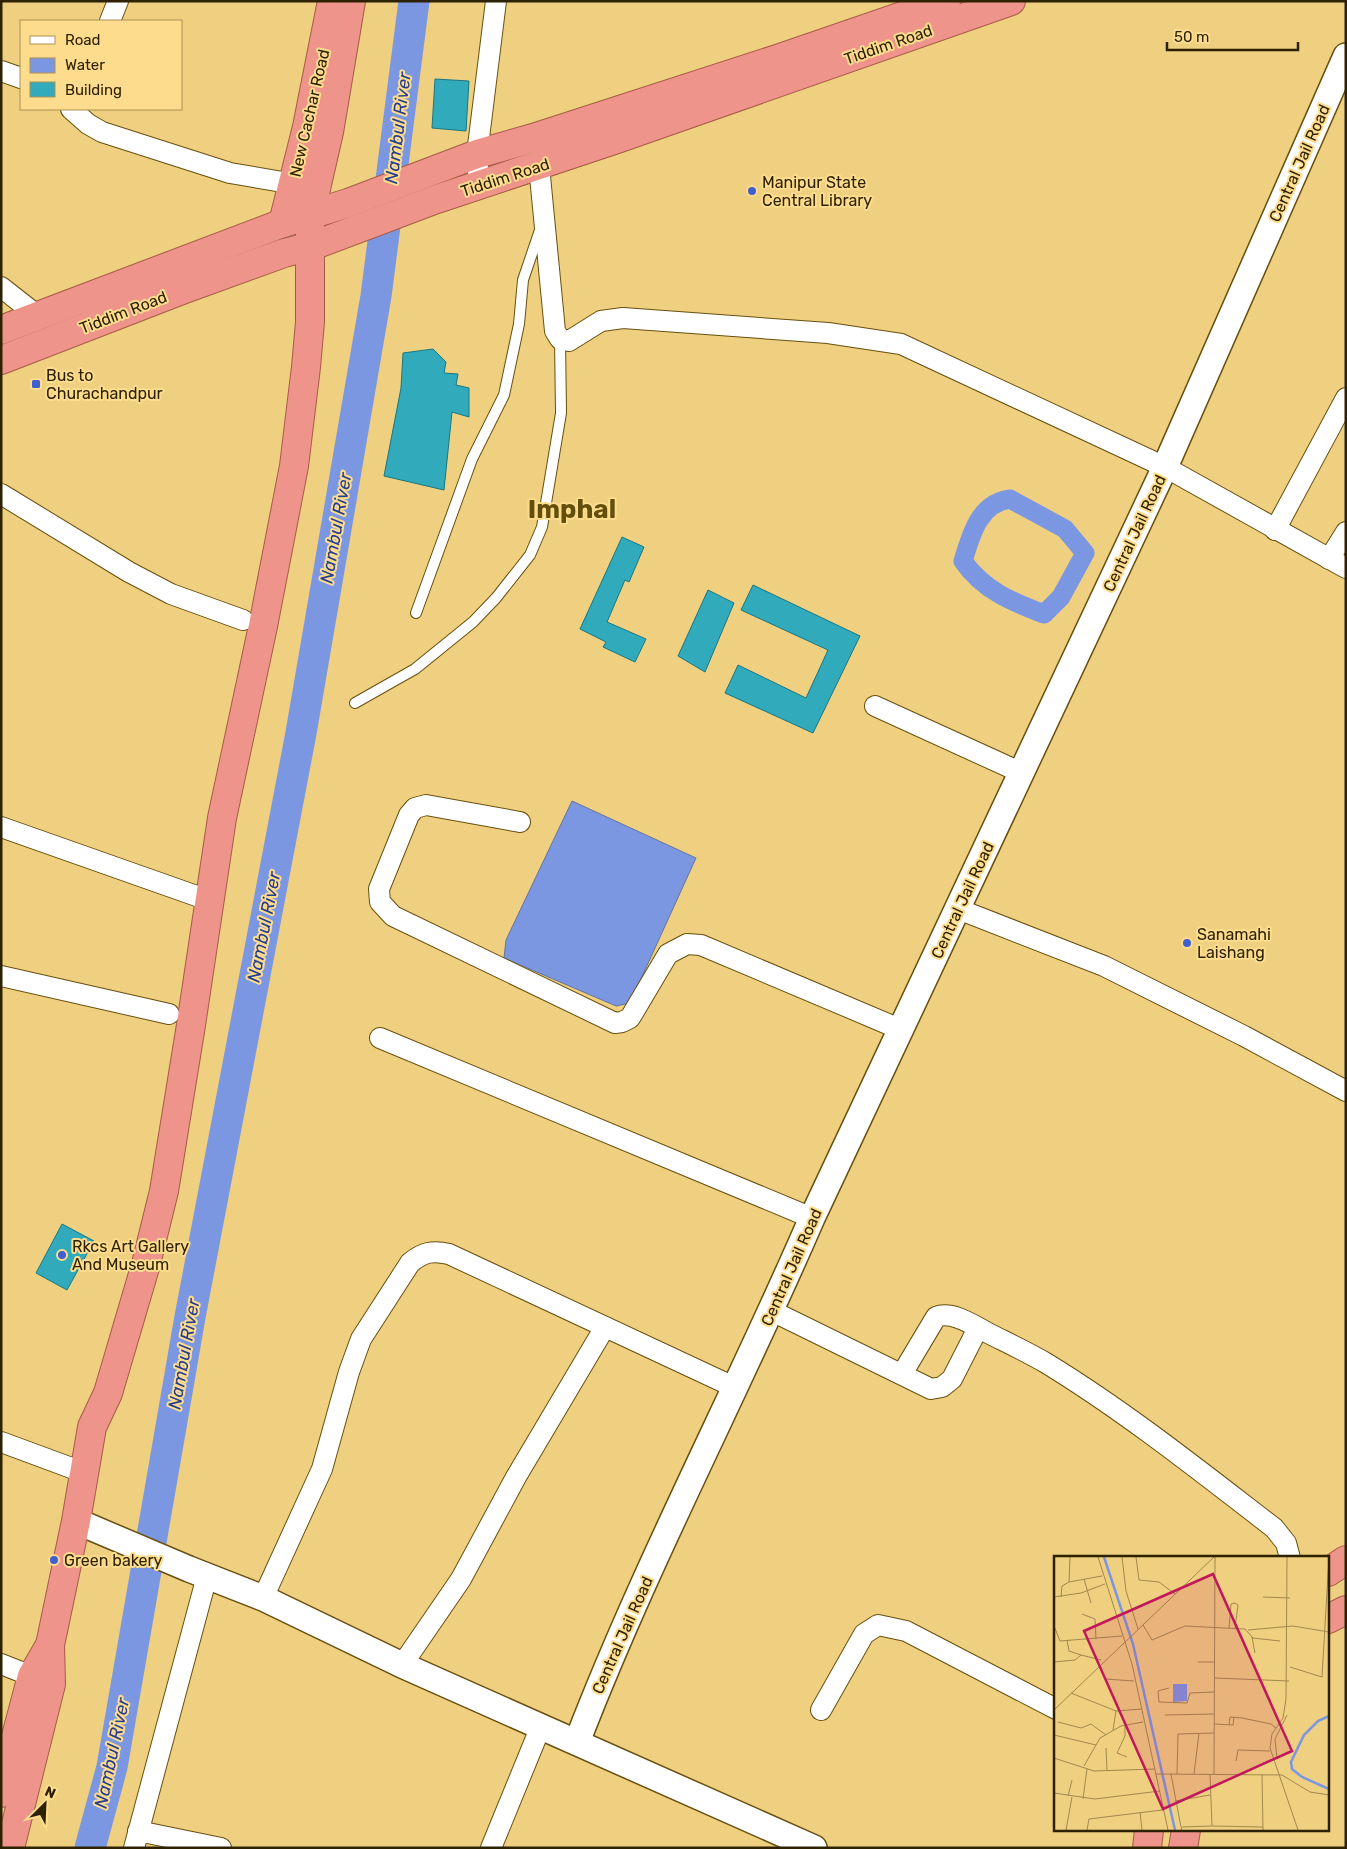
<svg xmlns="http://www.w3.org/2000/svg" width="1347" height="1849" font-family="Rubik,sans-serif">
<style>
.water{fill:#7c97e2;stroke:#64749e}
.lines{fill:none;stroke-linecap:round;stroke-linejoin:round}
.canal{stroke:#7c97e2;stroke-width:19}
.river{stroke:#7c97e2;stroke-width:31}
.building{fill:#31abbb;stroke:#187783}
.service-casing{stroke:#67500f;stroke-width:12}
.minor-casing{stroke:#67500f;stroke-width:22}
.tertiary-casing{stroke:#67500f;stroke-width:28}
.trunk-casing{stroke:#a75b46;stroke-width:30}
.service{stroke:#fff;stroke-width:10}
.minor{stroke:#fff;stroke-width:20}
.tertiary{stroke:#fff;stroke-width:25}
.trunk{stroke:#ee948a;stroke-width:28}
.poi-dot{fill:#3f5ed0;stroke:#fddd8d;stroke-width:2}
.labels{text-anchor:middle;stroke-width:4;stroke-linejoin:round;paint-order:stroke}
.street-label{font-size:16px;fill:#2d2100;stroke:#fddd8d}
.poi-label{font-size:16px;fill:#2d2100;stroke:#fddd8d;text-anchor:start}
.water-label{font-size:18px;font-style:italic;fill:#263b92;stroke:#fddd8d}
.town-label{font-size:26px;font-weight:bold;fill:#644e0b;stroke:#fddd8d}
.inset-river{fill:none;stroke:#7c97e2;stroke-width:2.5}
.inset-road{fill:none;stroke:#a1894d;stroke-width:1}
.view{fill:#c2185b;fill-opacity:0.15;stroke:#c2185b;stroke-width:2.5}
.inset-edge{fill:none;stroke:#2d2100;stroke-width:2.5}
</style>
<rect width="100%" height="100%" fill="#efcf80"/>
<polygon class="water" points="572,801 696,858 630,1003 616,1006 504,958 506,940"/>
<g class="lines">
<path class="canal" d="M 1010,499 L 1065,529 L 1085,553 L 1061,597 L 1044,614 C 1012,602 983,590 963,561 C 971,535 979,503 1010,499 Z"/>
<polyline class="river" points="90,1848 112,1767 190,1317 301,733 376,296 414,1"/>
</g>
<g class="building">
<polygon points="435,79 469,81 466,131 432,128"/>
<polygon points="433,349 446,362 444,373 458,374 456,385 469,388 469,417 452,412 444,490 384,476 401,388 403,353"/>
<polygon points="622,537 644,547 629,582 625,580 607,622 646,639 635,662 603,647 606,642 580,629"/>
<polygon points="753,585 860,636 813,733 725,693 738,665 806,698 828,650 741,610"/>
<polygon points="708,590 734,603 705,672 678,656"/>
<polygon points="62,1224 94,1241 67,1290 36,1273"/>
</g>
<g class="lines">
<defs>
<g id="service">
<polyline points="416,613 472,459 504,395 519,324 523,280 541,227"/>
<polyline points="355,703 415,669 473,622 496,598 530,555 542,527 561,413 560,339"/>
</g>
<g id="minor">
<polyline points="110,21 118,1"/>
<polyline points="1,71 21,78"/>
<polyline points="71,109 88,124 102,132 230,173 306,186"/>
<polyline points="539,166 555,331 560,339 569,341 601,321 623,318 828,333 901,344 1165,467 1346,568"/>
<polyline points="479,185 477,154 496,1"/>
<polyline points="1,287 38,316"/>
<polyline points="1,494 129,572 171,594 243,620"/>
<polyline points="1275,530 1346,398"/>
<polyline points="1329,559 1346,532"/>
<polyline points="875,706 1022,773"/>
<polyline points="520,822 426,805 415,808 409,815 379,889 380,902 393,916 615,1023 622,1022 630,1018 668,954 687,944 701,945 902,1030"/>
<polyline points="1,827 208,900"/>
<polyline points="958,909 1104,966 1244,1036 1346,1091"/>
<polyline points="1,976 169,1014"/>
<polyline points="380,1038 812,1218"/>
<polyline points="772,1311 931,1389 942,1387 952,1379 978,1328"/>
<path d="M 902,1374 L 936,1317 C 953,1310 976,1327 992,1335 C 1010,1344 1029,1353 1046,1363 C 1126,1412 1200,1471 1274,1528 L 1286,1543 L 1290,1558"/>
<polyline points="1,1442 85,1473"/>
<path d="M 263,1598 L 322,1469 L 349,1372 L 361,1339 L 410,1263 C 423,1252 433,1250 449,1254 L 736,1388"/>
<polyline points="1,1664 44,1681"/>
<polyline points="402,1665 461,1579 516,1477 605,1327"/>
<polyline points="821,1710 864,1634 878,1625 906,1631 1056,1709"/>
<polyline points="138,1831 221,1848"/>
<polyline points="134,1848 207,1576"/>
<polyline points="491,1848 541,1726"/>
</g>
<g id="tertiary">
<polyline points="76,1521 189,1569 263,1598 402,1665 814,1848"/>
<path d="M 577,1742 C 646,1563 736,1394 812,1218 L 1165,467 L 1346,56"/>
</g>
<g id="trunk">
<polyline points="283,223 307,127 332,1"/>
<polyline points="1,330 283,223 348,203 477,154 533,138 777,59 946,1"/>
<polyline points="1,360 182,290 284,253 312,246 434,200 617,139 1011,1"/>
<polyline points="1328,1572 1346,1560"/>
<polyline points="1328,1619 1346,1610"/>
<polyline points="1,1793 32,1676 50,1645"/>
<polyline points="10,1848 51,1684 50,1645 76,1521 92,1427 108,1393 146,1264 164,1191 191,1025 222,818 263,626 294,466 306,367 310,322 310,215 329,132 351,1"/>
<polyline points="1147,1848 1149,1830"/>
<polyline points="1183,1848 1186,1830"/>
</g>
</defs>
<use href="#service" class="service-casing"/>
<use href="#minor" class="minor-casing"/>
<use href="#tertiary" class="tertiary-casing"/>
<use href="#trunk" class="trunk-casing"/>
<use href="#service" class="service"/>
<use href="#minor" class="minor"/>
<use href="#tertiary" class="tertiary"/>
<use href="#trunk" class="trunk"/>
</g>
<g class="poi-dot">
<circle cx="752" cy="191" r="5"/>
<rect x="31" y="379" width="10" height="10" rx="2.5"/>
<circle cx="1187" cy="943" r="5"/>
<circle cx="62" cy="1255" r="5"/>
<circle cx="54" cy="1560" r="5"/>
</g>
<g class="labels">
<g class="street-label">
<text transform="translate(888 44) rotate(-19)" y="6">Tiddim Road</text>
<text transform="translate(309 113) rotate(-77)" y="6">New Cachar Road</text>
<text transform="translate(1299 163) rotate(-66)" y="6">Central Jail Road</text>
<text transform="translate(505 177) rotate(-18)" y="6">Tiddim Road</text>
<text transform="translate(123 312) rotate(-21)" y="6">Tiddim Road</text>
<text transform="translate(1134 533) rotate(-65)" y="6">Central Jail Road</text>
<text transform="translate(962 900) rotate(-65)" y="6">Central Jail Road</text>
<text transform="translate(791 1267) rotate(-66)" y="6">Central Jail Road</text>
<text transform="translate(622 1635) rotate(-66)" y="6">Central Jail Road</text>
</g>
<g class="poi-label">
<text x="762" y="188">Manipur State<tspan x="762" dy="18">Central Library</tspan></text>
<text x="46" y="381">Bus to<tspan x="46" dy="18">Churachandpur</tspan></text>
<text x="1197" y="940">Sanamahi<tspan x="1197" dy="18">Laishang</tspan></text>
<text x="72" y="1252">Rkcs Art Gallery<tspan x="72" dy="18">And Museum</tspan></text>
<text x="64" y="1566">Green bakery</text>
</g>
<g class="water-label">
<text transform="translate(398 128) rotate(-83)" y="6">Nambul River</text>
<text transform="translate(336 528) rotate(-80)" y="6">Nambul River</text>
<text transform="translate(264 927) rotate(-79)" y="6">Nambul River</text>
<text transform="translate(184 1354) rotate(-80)" y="6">Nambul River</text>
<text transform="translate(112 1753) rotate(-78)" y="6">Nambul River</text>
</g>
<g class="town-label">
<text x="572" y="518">Imphal</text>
</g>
</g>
<g transform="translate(1054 1556)">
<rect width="275" height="275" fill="#efcf80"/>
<path d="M 119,128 L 133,128 L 133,145 L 119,146 Z" fill="#7c97e2"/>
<path class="inset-river" d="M 50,1 L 79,88 L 121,274M 275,160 L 264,165 L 250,179 L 237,206 L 238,213 L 248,221 L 275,233"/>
<path class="inset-road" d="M 44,1 L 78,108 L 114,274M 68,1 L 72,35 L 84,73M 82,1 L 85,24 L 105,26 L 121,38M 233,1 L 232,143 L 229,162 L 218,178 L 216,192 L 244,274M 30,23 L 37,47M 15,26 L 16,1M 0,41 L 27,37 L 51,28M 7,41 L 8,30 L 15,26 L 48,20M 209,41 L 236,42M 28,58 L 41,63 L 42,83M 89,69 L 98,84 L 131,70 L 191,73 L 199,82 L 226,85M 0,70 L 6,85 L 68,80M 175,72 L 177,48 L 181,47 L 184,49 L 181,72M 194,74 L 239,70 L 275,76M 198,81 L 201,97M 13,84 L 15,95 L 27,99M 0,106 L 21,104 L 27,99 L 47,104M 144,106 L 161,106M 236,111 L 268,121 L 275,1M 161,122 L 235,125M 51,123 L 80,125M 115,132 L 104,135 L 105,146 L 133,147 L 136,137 L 160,136M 17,137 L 62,155 L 88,153M 0,154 L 160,1M 111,159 L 160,158M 4,166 L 27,172 L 37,168 L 52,179M 160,168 L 179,169 L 180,161M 71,169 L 71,180 L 63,197 L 73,201M 175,169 L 176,161 L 188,162 L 217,168 L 222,172M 59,174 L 62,155M 0,179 L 42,189M 52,192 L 53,215M 0,202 L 40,215 L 101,213M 223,203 L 221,183 L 233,159M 182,205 L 184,194 L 216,195M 30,210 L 46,182 L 67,170 L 89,166M 102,218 L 228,219 L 256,236 L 275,239M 117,218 L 127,271M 123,218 L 124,178 L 160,177M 140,218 L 145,177M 156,218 L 158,270 L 209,271M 160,218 L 161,1M 208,218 L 209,274M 0,237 L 41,243 L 106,235M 14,240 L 18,224M 29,243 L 33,213M 121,245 L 156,239M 86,256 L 88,274M 12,274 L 18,241M 33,274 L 35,263 L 108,254M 127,274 L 128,271 L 158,270"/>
<path class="view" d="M 159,18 L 238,195 L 109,253 L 30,75 Z"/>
<rect width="275" height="275" class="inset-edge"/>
</g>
<rect width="1347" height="1849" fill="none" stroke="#2d2100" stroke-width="5"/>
<rect x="20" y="20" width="162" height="90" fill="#fddd8d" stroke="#aa9255"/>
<rect x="30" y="36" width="25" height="8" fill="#ffffff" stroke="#aa9255"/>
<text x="65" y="45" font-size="15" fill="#2d2100">Road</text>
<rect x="30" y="58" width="25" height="15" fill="#7c97e2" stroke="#aa9255"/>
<text x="65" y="70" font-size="15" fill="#2d2100">Water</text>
<rect x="30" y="82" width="25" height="15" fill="#31abbb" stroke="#aa9255"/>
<text x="65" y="95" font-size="15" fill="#2d2100">Building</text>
<g transform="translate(45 1804) rotate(24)" stroke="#fddd8d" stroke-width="4" paint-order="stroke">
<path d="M0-4L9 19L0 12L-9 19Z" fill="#2d2100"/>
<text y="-8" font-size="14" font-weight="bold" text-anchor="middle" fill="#2d2100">N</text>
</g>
<path d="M1167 42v8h131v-8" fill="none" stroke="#2d2100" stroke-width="2.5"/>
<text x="1174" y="42" font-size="15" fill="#2d2100" stroke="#fddd8d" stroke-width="4" paint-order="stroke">50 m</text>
</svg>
